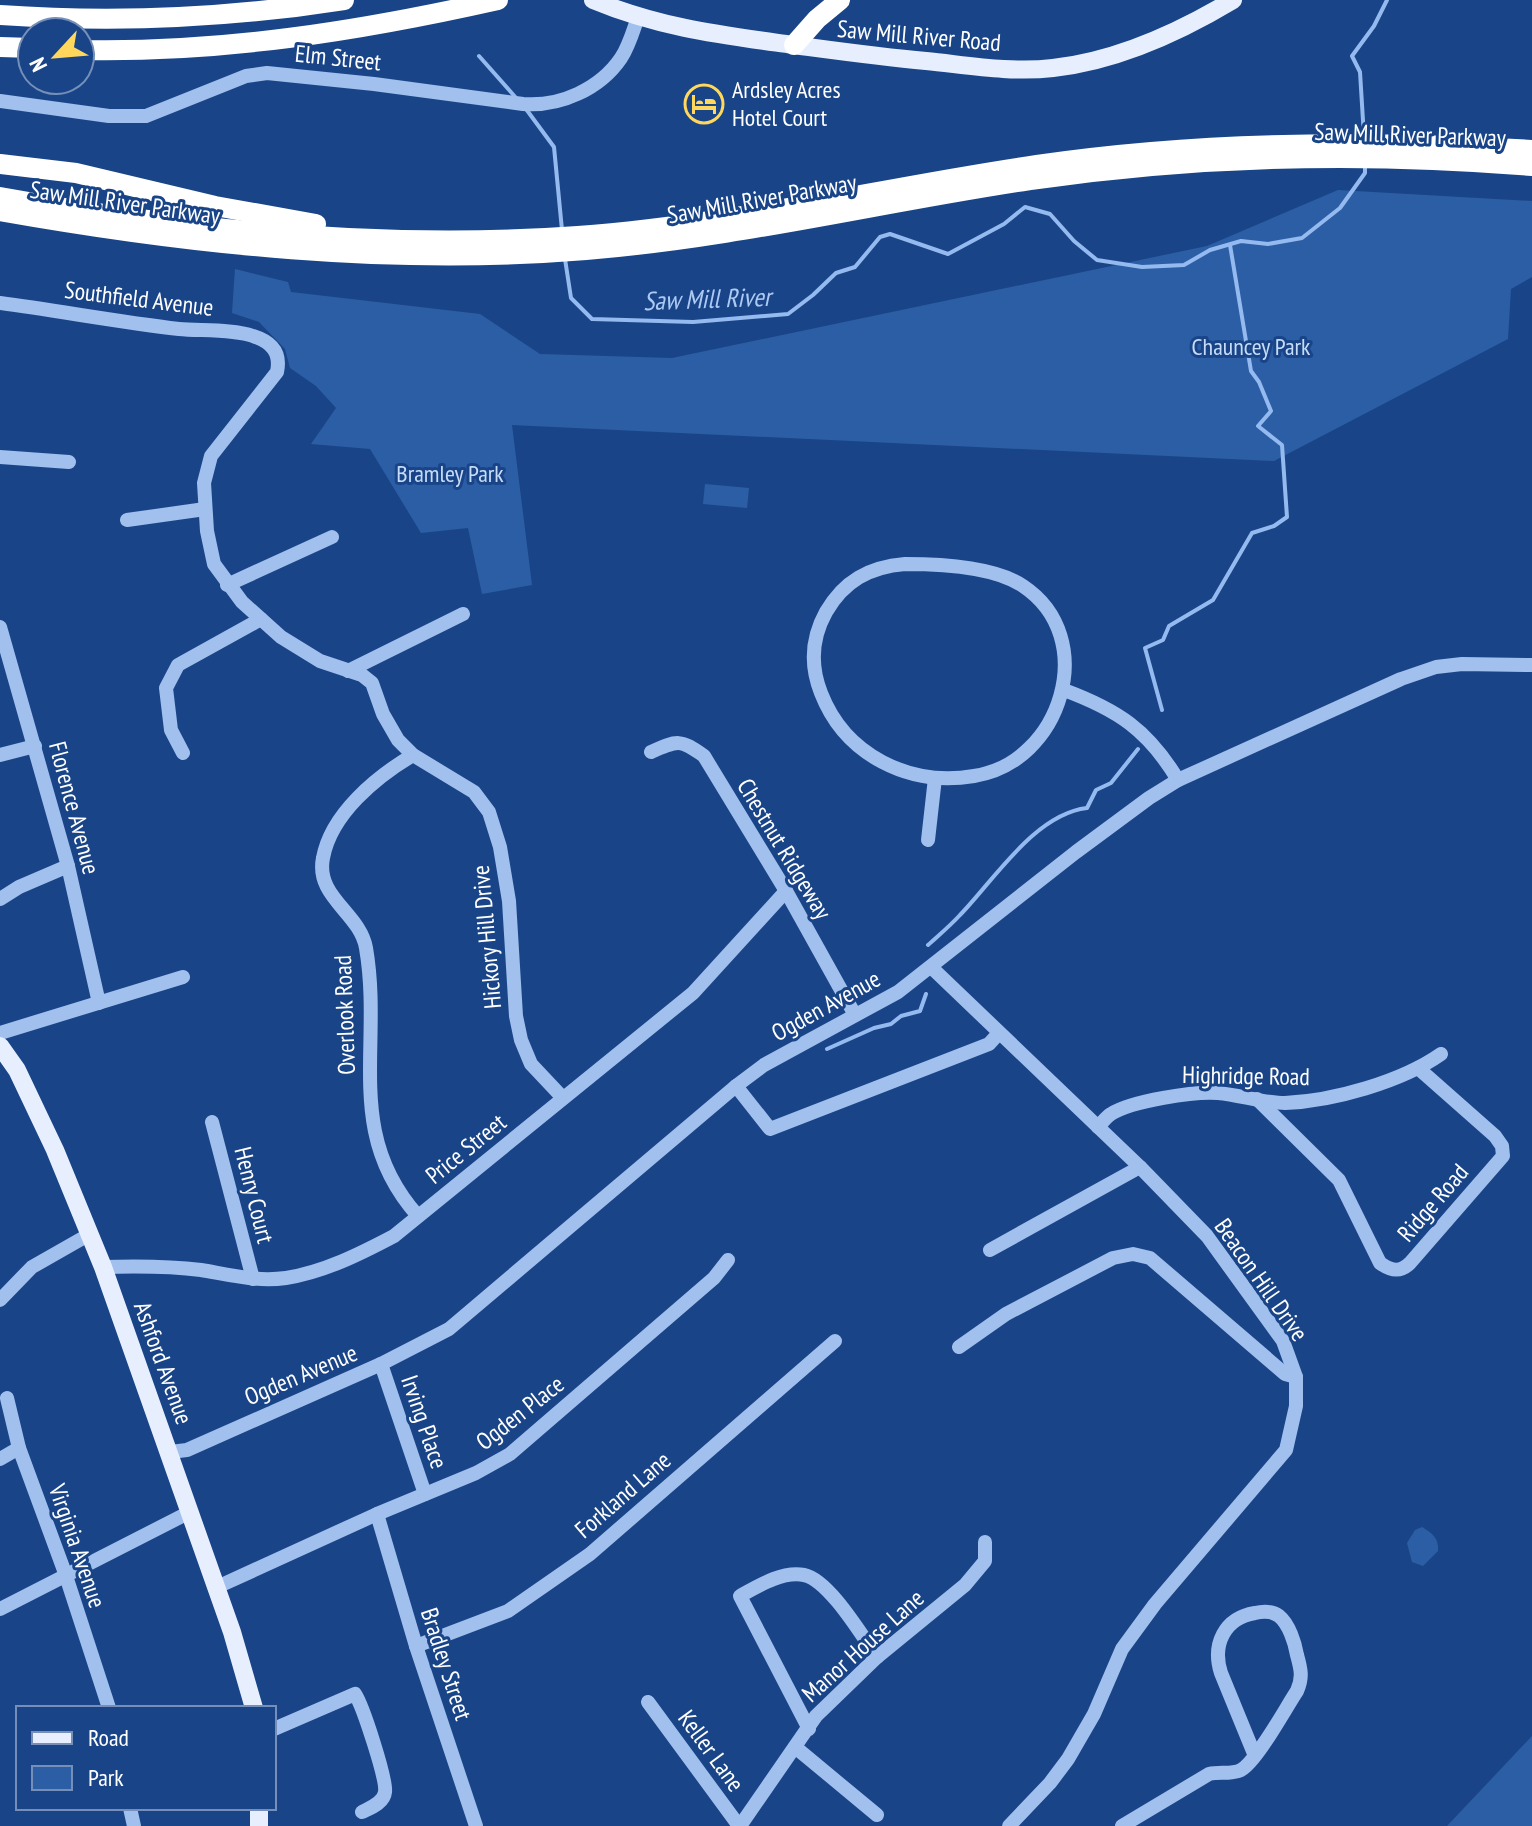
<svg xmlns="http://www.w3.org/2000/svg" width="1532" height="1826" font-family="'PT Sans Narrow',sans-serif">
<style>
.green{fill:#2c5ea6}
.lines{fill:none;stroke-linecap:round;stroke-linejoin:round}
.stream{stroke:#94baef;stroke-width:4}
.minor{stroke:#a1c0ed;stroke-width:14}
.major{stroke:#e7efff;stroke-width:18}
.highway{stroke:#fff;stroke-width:20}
.labels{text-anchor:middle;stroke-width:6;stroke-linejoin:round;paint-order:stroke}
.street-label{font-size:24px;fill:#fff;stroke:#194588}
.poi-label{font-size:24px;fill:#fff;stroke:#194588;text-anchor:start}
.park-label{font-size:24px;fill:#c7dcf9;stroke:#194588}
.water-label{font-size:26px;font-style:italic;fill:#adcaf4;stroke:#194588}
</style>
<rect width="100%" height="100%" fill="#194588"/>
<g class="green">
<polygon points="1338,190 1532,201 1532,277 1511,289 1508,339 1274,461 512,425 532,585 482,594 468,528 421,533 370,449 311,444 336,408 316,386 290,368 285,349 259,322 232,313 235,269 288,282 291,292 480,314 540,354 672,358 1207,246"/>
<polygon points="705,484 749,488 747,508 703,504"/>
<path d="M 1422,1527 C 1432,1533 1439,1538 1438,1551 L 1423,1566 L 1412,1562 L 1407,1543 L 1415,1530 Z"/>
<polygon points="1532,1736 1532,1826 1447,1826"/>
</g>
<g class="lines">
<g class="stream">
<polyline points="479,56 517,99"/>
<polyline points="526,109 554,147 562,230"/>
<polyline points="1364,137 1360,72 1352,56 1374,26 1387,0"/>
<polyline points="565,259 571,298 592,319 693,322 788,314 813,295 836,273 855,267 880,237 890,234 948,254 1004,224 1025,207 1050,214 1074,241 1097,260 1142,267 1184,265 1210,250 1241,241 1268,244 1302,238 1340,208 1365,173 1365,166"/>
<polyline points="1162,710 1145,648 1163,640 1169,626 1213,600 1252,533 1274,526 1287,517 1282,445 1258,426 1271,411 1259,382 1251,371 1230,245"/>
<path d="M 928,945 C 939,935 950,926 960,915 C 994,880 1035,814 1087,808 L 1096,790 L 1111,783 L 1138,749"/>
<polyline points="827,1049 874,1028 891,1024 901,1016 920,1011 926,994"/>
</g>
<g class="minor">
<path d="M 0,101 L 109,116 L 146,116 L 246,76 L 267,73 L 374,84 L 523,104 C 560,107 600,89 621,58 C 629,46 633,31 638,17"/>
<path d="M 0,303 C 60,311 119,322 179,329 C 200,331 233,329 253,336 C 272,342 281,353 277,372 L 211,456 L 204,483 L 207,531 L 214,564 L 242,602 L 281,637 L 320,661 L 362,675 L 372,683 L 383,714 L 398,740 L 413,755 L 474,792 L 489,812 L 500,847 L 509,901 L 516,1016 L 521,1040 L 531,1064 L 563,1098"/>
<polyline points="0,457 69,462"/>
<polyline points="127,520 205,509"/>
<path d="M 905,564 C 939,564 995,567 1023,586 C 1101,638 1061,763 974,776 C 909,787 845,755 821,693 C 810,665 811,639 826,612 C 844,581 869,567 905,564 Z"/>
<polyline points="227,585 332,537"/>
<polyline points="0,627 68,866 99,1003"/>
<polyline points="348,671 463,614"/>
<path d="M 1064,690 C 1118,710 1148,730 1178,780"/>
<path d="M 651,752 C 678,740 680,739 704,756 L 786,891 L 855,1015"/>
<polyline points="183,753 171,730 166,688 178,665 261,619"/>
<polyline points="0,755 35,746"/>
<path d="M 413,755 C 376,777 331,814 323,858 C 315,897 360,913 366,948 C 383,1047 343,1132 418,1216"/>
<polyline points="928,840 935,778"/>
<polyline points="0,899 19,887 68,866"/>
<polyline points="931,967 1140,1167 1207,1236 1283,1341 1296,1377 1296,1406 1286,1450 1155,1604 1122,1649 1094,1714 1068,1759 1050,1783 1009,1826"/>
<polyline points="0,1033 183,977"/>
<polyline points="736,1086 770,1129 989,1044 999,1033"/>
<path d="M 1257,1099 L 1339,1180 L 1380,1263 C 1391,1271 1400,1273 1410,1263 L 1503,1156 L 1502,1146 L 1495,1136 L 1418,1068"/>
<polyline points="212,1122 253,1279"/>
<path d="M 1098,1127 C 1102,1123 1106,1117 1111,1114 C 1131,1101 1195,1091 1218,1093 C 1240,1095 1263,1103 1285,1103 C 1333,1101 1401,1082 1441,1054"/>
<polyline points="990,1250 1140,1167"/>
<path d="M 103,1267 C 136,1266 169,1266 201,1270 C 230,1275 257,1282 286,1278 C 324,1272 360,1254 394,1236 L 693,993 L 786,891"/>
<polyline points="0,1300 32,1267 90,1234"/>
<polyline points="959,1347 1006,1314 1113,1258 1133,1254 1150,1258 1285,1374 1296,1377"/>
<polyline points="381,1364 425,1494"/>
<polyline points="7,1398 19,1448 65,1573 109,1708"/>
<polyline points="170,1452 187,1450 381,1364 449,1329 736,1086 764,1065 898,992 1076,852 1149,798 1178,780 1401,679 1436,667 1462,664 1532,665"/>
<polyline points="0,1459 19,1448"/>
<polyline points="377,1514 416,1646 476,1826"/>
<polyline points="217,1587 377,1514 476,1473 510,1454 714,1278 728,1260"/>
<polyline points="0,1609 190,1512"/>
<polyline points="416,1646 508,1611 590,1554 835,1341"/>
<polyline points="648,1702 739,1826"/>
<path d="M 274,1729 L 355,1694 C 363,1706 387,1780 385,1792 C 384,1803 370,1808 362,1812"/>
<path d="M 809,1729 L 740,1596 C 758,1586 782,1571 804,1575 C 829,1580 862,1636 877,1657"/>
<polyline points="795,1747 877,1815"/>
<polyline points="130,1808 134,1826"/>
<polyline points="740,1826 816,1716 877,1657 965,1585 985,1561 985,1542"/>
<path d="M 1122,1826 L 1209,1774 C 1220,1771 1231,1775 1241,1770 C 1257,1761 1285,1709 1297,1691 C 1303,1678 1301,1669 1297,1655 C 1295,1643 1289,1624 1279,1616 C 1272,1611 1263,1611 1255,1613 C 1224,1618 1212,1645 1221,1673 L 1255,1756"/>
</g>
<g class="major">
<path d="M 593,0 C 660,28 722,35 793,45 C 838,51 881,57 926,61 C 967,65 1011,73 1053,68 C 1117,61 1178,33 1233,0"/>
<polyline points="0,1046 17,1070 55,1150 103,1267 232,1632 254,1708"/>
<polyline points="259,1826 259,1808"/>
</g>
<g class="highway">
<path d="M 0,15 C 115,23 230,18 344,0"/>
<polyline points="794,45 817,19 840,0"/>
<polyline points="0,47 32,48"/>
<path d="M 80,50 C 222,53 360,31 498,0"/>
<polyline points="0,164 76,173 215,206 316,224"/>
<path d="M 0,197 C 190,231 385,250 578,236 C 733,225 884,187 1037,165 C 1202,141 1367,140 1532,150"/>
<path d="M 0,211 C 192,245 391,266 586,250 C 735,238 882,202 1030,180 C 1196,156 1365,152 1532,166"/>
</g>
</g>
<defs>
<symbol id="hotel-ring" viewBox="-11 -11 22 22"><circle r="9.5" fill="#194588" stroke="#ffd75d" stroke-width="1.5"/><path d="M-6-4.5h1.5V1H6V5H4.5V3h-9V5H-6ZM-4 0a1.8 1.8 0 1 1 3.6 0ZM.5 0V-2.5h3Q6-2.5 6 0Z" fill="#ffd75d"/></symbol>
</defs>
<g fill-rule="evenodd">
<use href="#hotel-ring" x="682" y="82" width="44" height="44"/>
</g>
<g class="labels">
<g class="street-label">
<text transform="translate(919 36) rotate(5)" y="8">Saw Mill River Road</text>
<text transform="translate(338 58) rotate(6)" y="8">Elm Street</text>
<text transform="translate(1410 135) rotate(2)" y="8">Saw Mill River Parkway</text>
<text transform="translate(762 199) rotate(-10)" y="8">Saw Mill River Parkway</text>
<text transform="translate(125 203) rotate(8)" y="8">Saw Mill River Parkway</text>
<text transform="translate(139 299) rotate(7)" y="8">Southfield Avenue</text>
<text transform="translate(74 808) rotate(75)" y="8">Florence Avenue</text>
<text transform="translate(784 849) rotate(59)" y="8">Chestnut Ridgeway</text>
<text transform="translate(487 937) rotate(-95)" y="8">Hickory Hill Drive</text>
<text transform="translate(826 1006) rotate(-29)" y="8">Ogden Avenue</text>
<text transform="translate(345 1015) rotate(-92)" y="8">Overlook Road</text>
<text transform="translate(1246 1076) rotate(1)" y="8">Highridge Road</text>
<text transform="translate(466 1149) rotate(-39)" y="8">Price Street</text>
<text transform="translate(254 1195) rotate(76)" y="8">Henry Court</text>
<text transform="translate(1433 1203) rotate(-49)" y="8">Ridge Road</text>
<text transform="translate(1261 1280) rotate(55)" y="8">Beacon Hill Drive</text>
<text transform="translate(163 1363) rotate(70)" y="8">Ashford Avenue</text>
<text transform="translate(301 1375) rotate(-23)" y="8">Ogden Avenue</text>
<text transform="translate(520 1413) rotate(-38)" y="8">Ogden Place</text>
<text transform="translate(424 1422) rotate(71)" y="8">Irving Place</text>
<text transform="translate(623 1495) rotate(-41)" y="8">Forkland Lane</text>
<text transform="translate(77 1546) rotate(71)" y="8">Virginia Avenue</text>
<text transform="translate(863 1646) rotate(-42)" y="8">Manor House Lane</text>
<text transform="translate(446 1664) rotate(72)" y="8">Bradley Street</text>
<text transform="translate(711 1751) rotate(54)" y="8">Keller Lane</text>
</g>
<g class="poi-label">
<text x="732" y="98">Ardsley Acres<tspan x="732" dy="28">Hotel Court</tspan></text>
</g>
<g class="park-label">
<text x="1251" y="355">Chauncey Park</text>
<text x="450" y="482">Bramley Park</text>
</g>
<g class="water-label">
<text transform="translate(707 299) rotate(-2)" y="9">Saw Mill River</text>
</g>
</g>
<rect x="16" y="1706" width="260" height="104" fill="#194588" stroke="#758fb8" stroke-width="2"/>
<rect x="32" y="1732" width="40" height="12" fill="#e7efff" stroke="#758fb8" stroke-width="2"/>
<text x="88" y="1746" font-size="24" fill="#ffffff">Road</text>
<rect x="32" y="1766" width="40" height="24" fill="#2c5ea6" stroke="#758fb8" stroke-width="2"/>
<text x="88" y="1786" font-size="24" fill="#ffffff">Park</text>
<g transform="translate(56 56) rotate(244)"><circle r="38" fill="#194588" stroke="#758fb8" stroke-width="2"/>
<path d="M0-6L14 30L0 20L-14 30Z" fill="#ffd75d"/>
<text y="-12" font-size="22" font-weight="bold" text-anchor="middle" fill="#ffffff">N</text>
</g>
</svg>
